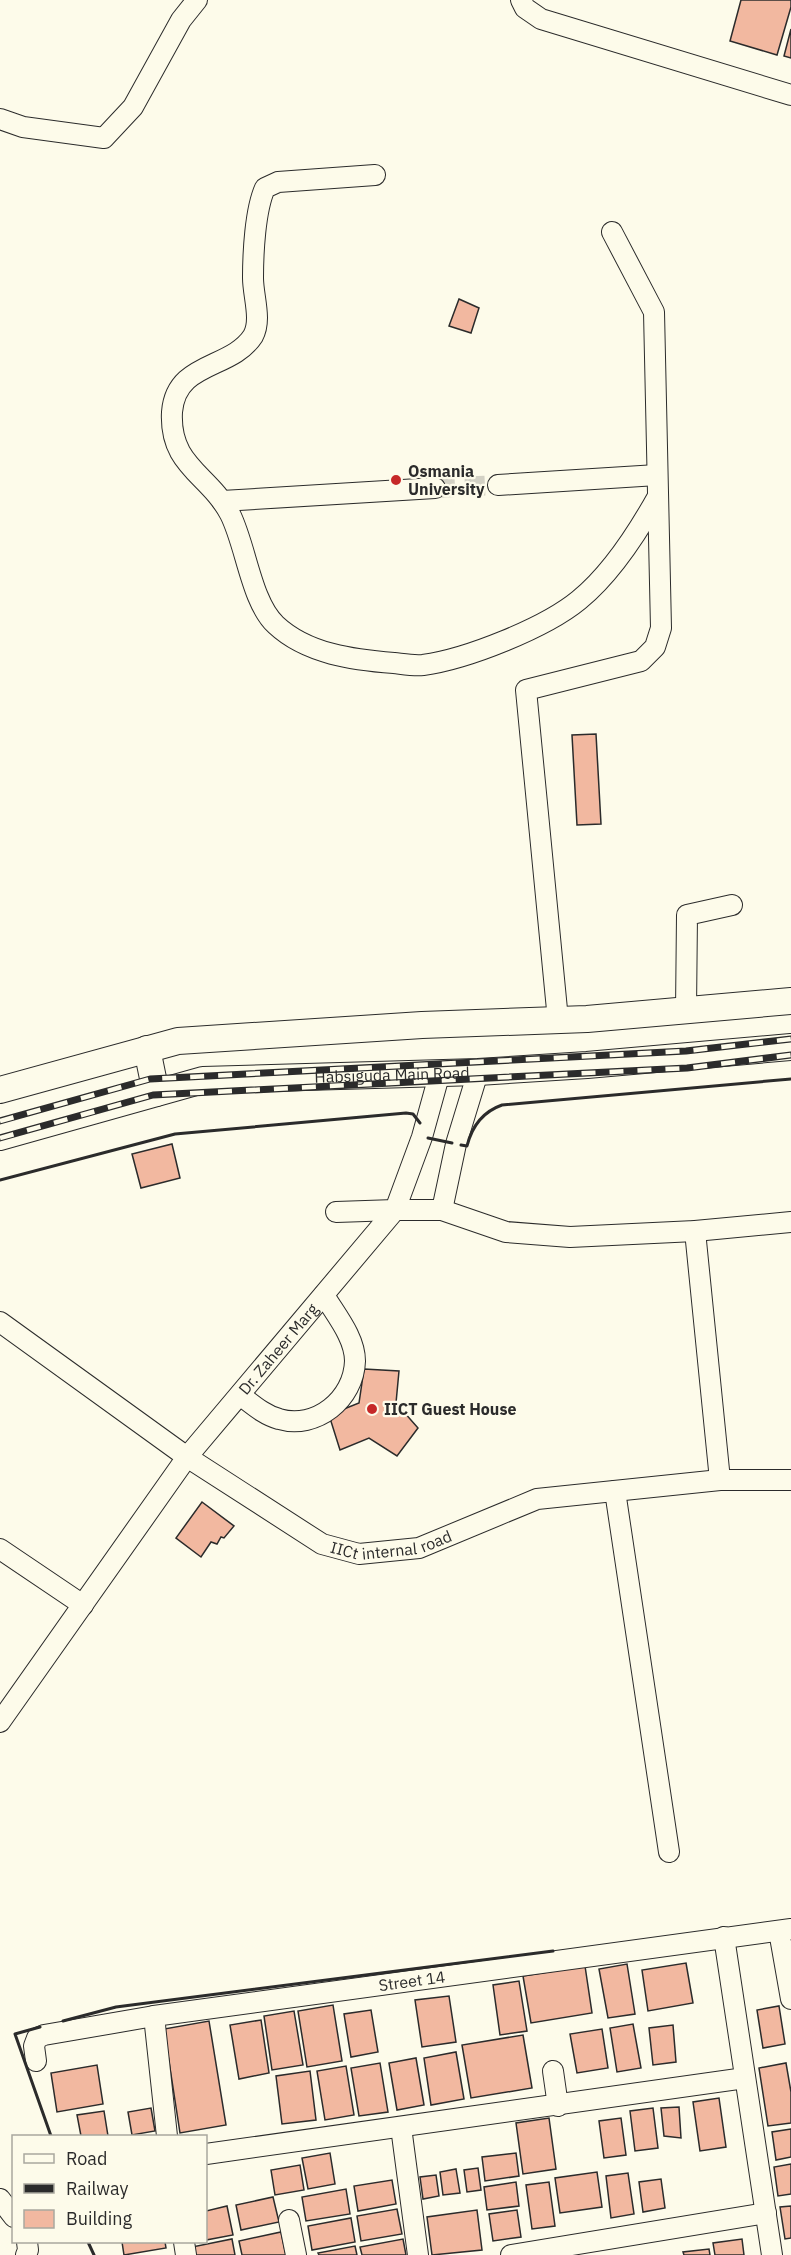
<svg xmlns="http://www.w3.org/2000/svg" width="791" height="2255" font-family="'IBM Plex Sans',sans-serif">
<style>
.building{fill:#f2b8a0;stroke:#2b2b2b;stroke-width:1.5}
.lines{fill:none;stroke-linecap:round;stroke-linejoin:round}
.minor-tunnel{stroke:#d3d1c4;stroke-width:20;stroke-dasharray:20 10;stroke-linecap:butt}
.minor-casing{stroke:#2b2b2b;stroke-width:22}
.major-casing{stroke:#2b2b2b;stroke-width:28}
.minor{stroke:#fdfbea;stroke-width:20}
.major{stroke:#fdfbea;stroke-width:26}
.rail-casing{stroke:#2b2b2b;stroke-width:7}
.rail{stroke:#fdfbea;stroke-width:4.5;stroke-dasharray:14;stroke-linecap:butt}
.wall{stroke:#2b2b2b;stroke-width:3}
.poi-dot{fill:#c62828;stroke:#fdfbea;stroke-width:2}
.labels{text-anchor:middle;stroke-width:4.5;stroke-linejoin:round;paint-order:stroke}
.poi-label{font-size:16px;font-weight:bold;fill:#2b2b2b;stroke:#fdfbea;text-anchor:start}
.street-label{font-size:16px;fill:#2b2b2b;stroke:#fdfbea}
</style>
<rect width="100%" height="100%" fill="#fdfbea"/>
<g class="building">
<polygon points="741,0 791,0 791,7 777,55 730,41"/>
<polygon points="791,29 791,58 784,56"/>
<polygon points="459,299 479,308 471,333 449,326"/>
<polygon points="596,734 601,824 577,825 572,735"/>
<polygon points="172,1144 180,1178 141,1188 132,1154"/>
<polygon points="364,1369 399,1371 396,1403 418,1428 397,1456 369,1438 340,1450 329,1415 359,1403"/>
<polygon points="202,1502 234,1526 224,1538 221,1537 217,1544 211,1542 201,1557 176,1538"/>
<polygon points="686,1963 693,2003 648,2011 642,1970"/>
<polygon points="627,1964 635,2014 608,2018 599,1969"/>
<polygon points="585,1966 592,2013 531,2023 523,1976"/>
<polygon points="519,1981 527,2031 500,2035 493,1985"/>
<polygon points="449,1996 456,2042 422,2047 415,2000"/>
<polygon points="333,2005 342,2061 307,2067 298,2011"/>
<polygon points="779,2006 785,2044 763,2048 757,2010"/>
<polygon points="371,2010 378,2052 351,2057 344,2014"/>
<polygon points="294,2011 303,2065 272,2070 264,2016"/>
<polygon points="261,2020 269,2073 239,2079 230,2025"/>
<polygon points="209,2021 226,2125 180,2133 164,2029"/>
<polygon points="633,2024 641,2068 617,2072 610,2028"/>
<polygon points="673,2025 676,2062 653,2065 649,2028"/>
<polygon points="602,2029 608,2068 577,2073 570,2034"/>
<polygon points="523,2035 532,2088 471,2098 462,2045"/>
<polygon points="456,2052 464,2099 431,2105 424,2058"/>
<polygon points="416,2058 424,2105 397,2110 389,2063"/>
<polygon points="380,2063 388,2112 359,2116 351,2068"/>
<polygon points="786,2063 791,2092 791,2123 768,2126 759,2068"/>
<polygon points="97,2065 103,2104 57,2112 51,2073"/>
<polygon points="346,2066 354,2115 325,2120 317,2071"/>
<polygon points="310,2071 316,2120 282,2124 276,2076"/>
<polygon points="719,2098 726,2147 700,2151 693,2102"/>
<polygon points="679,2107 681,2138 664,2136 661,2108"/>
<polygon points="151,2108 155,2131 132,2135 128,2112"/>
<polygon points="653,2108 658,2148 635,2151 630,2111"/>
<polygon points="104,2111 108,2136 81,2136 77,2115"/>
<polygon points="549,2118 556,2169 523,2174 516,2123"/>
<polygon points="621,2118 626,2155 604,2158 599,2121"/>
<polygon points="791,2129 791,2157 776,2160 772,2132"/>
<polygon points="330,2153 335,2184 308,2189 302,2158"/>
<polygon points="516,2153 519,2176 485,2181 482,2157"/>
<polygon points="791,2164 791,2194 778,2196 774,2167"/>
<polygon points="300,2165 304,2190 275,2195 271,2170"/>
<polygon points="478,2168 481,2190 467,2192 464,2170"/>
<polygon points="456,2169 460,2193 443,2195 440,2172"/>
<polygon points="597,2172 602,2207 560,2213 555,2178"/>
<polygon points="628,2173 634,2214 611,2218 606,2176"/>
<polygon points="436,2175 439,2196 423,2199 420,2177"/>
<polygon points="661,2179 665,2208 643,2212 639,2182"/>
<polygon points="392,2180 396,2204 358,2211 354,2186"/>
<polygon points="516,2182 519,2206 487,2210 484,2187"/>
<polygon points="549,2182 555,2226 532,2229 526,2185"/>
<polygon points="346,2189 350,2214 306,2221 302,2197"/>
<polygon points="273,2197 279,2222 241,2230 236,2205"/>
<polygon points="227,2206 233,2235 206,2240 206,2211"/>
<polygon points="791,2206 791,2238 785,2239 780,2207"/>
<polygon points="397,2209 402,2234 361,2241 357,2216"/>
<polygon points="477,2210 482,2250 432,2255 427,2217"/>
<polygon points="517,2210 521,2237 493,2241 489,2214"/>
<polygon points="351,2218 355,2242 312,2250 308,2226"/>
<polygon points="281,2232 286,2255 242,2255 239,2241"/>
<polygon points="232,2239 235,2255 194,2255 192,2247"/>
<polygon points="403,2239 406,2255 362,2255 360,2247"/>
<polygon points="742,2239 744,2255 715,2255 713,2243"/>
<polygon points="122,2242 165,2242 166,2248 124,2255"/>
<polygon points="355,2246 357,2255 319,2255 318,2253"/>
<polygon points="709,2249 710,2255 684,2255 683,2252"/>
</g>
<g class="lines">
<polyline class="minor-tunnel" points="435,488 498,485"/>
<defs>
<g id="minor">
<polyline points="521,0 525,8 541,19 791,95"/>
<polyline points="0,119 23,127 104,138 133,107 181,20 197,0"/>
<path d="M 375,175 L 278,182 L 265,188 C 255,210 253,254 253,278 C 253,296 262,320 253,336 C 231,370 176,361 172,412 C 169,466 209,474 230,514 C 246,545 251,602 276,625 C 307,654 354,660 394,663 C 403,664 414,666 423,665 C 467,659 545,628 579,600 C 611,574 638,532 658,496"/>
<polyline points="498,485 657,475"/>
<polyline points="222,501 435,488"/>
<polyline points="686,1010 687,915 732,905"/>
<polyline points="558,1020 526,690 641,661 655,647 661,628 654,312 612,232"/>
<polyline points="442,1210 506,1232 570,1237 695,1231 791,1222"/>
<polyline points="336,1212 395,1210 422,1137 440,1072"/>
<polyline points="695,1231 720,1480"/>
<path id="s1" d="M 0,1322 L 187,1457 L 395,1210 L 442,1210 L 456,1144 L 478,1072"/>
<path d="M 240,1395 C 252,1404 264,1415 279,1419 C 316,1430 354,1399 355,1361 C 355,1337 335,1314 324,1295"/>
<polyline points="615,1491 669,1852"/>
<polyline points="0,1549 83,1605"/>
<path id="s2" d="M 0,1722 L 187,1457 L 322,1544 L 359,1554 L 419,1548 L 537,1499 L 720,1480 L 791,1480"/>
<polyline points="779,1931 791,1999"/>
<polyline points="724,1937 772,2255"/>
<polyline points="36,2061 34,2046 37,2038 44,2035 154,2016"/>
<polyline points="553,2071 558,2106"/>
<polyline points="401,2127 418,2255"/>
<path id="s3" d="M 167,2136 L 154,2016 L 791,1929"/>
<polyline points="206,2154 745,2078"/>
<polyline points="0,2199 14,2217"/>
<polyline points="289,2220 296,2255"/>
<polyline points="184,2242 186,2255"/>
<polyline points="26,2255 28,2250 27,2242"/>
<polyline points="511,2255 766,2213"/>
</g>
<g id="major">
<polyline points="147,1049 156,1093"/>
<polyline points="0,1090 178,1041 422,1025 587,1019 791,1001"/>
<path id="s4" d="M 0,1137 L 203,1080 L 478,1072 L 587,1065 L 791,1047"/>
</g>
</defs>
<use href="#minor" class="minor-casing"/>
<use href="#major" class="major-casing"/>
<use href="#minor" class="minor"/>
<use href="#major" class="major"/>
<defs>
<g id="rail">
<polyline points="0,1121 150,1079 686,1051 791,1039"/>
<polyline points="0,1138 153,1095 687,1068 791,1055"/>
</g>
</defs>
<use href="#rail" class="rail-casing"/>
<use href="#rail" class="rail"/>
<g class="wall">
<polyline points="428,1138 452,1143"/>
<path d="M 461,1145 L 467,1146 C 472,1126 482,1112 502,1105 L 791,1079"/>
<polyline points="0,1180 175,1134 406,1113 413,1114 420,1123"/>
<polyline points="63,2021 116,2007 553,1951"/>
<polyline points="40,2027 15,2034 51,2136"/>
<polyline points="88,2242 94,2255"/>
</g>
</g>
<g class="poi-dot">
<circle cx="396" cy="480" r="6"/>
<circle cx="372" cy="1409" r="6"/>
</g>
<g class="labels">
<g class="poi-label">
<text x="408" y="477">Osmania<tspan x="408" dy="18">University</tspan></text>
<text x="384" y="1415">IICT Guest House</text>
</g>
<g class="street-label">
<text dy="6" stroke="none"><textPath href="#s4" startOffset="400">Habsiguda Main Road</textPath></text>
<text dy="6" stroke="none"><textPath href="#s1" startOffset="372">Dr. Zaheer Marg</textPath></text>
<text dy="6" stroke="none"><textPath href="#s2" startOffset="556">IICt internal road</textPath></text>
<text dy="6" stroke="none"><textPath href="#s3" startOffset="381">Street 14</textPath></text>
</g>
</g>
<rect x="12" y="2135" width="195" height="108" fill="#fdfbea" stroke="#a9a89e" stroke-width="1.5"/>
<rect x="24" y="2154" width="30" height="9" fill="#fdfbea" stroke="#a9a89e" stroke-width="1.5"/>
<text x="66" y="2165" font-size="18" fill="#2b2b2b">Road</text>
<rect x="24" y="2184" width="30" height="9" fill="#2b2b2b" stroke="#a9a89e" stroke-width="1.5"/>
<text x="66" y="2195" font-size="18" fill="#2b2b2b">Railway</text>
<rect x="24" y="2210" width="30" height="18" fill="#f2b8a0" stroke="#a9a89e" stroke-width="1.5"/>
<text x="66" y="2225" font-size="18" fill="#2b2b2b">Building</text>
</svg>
